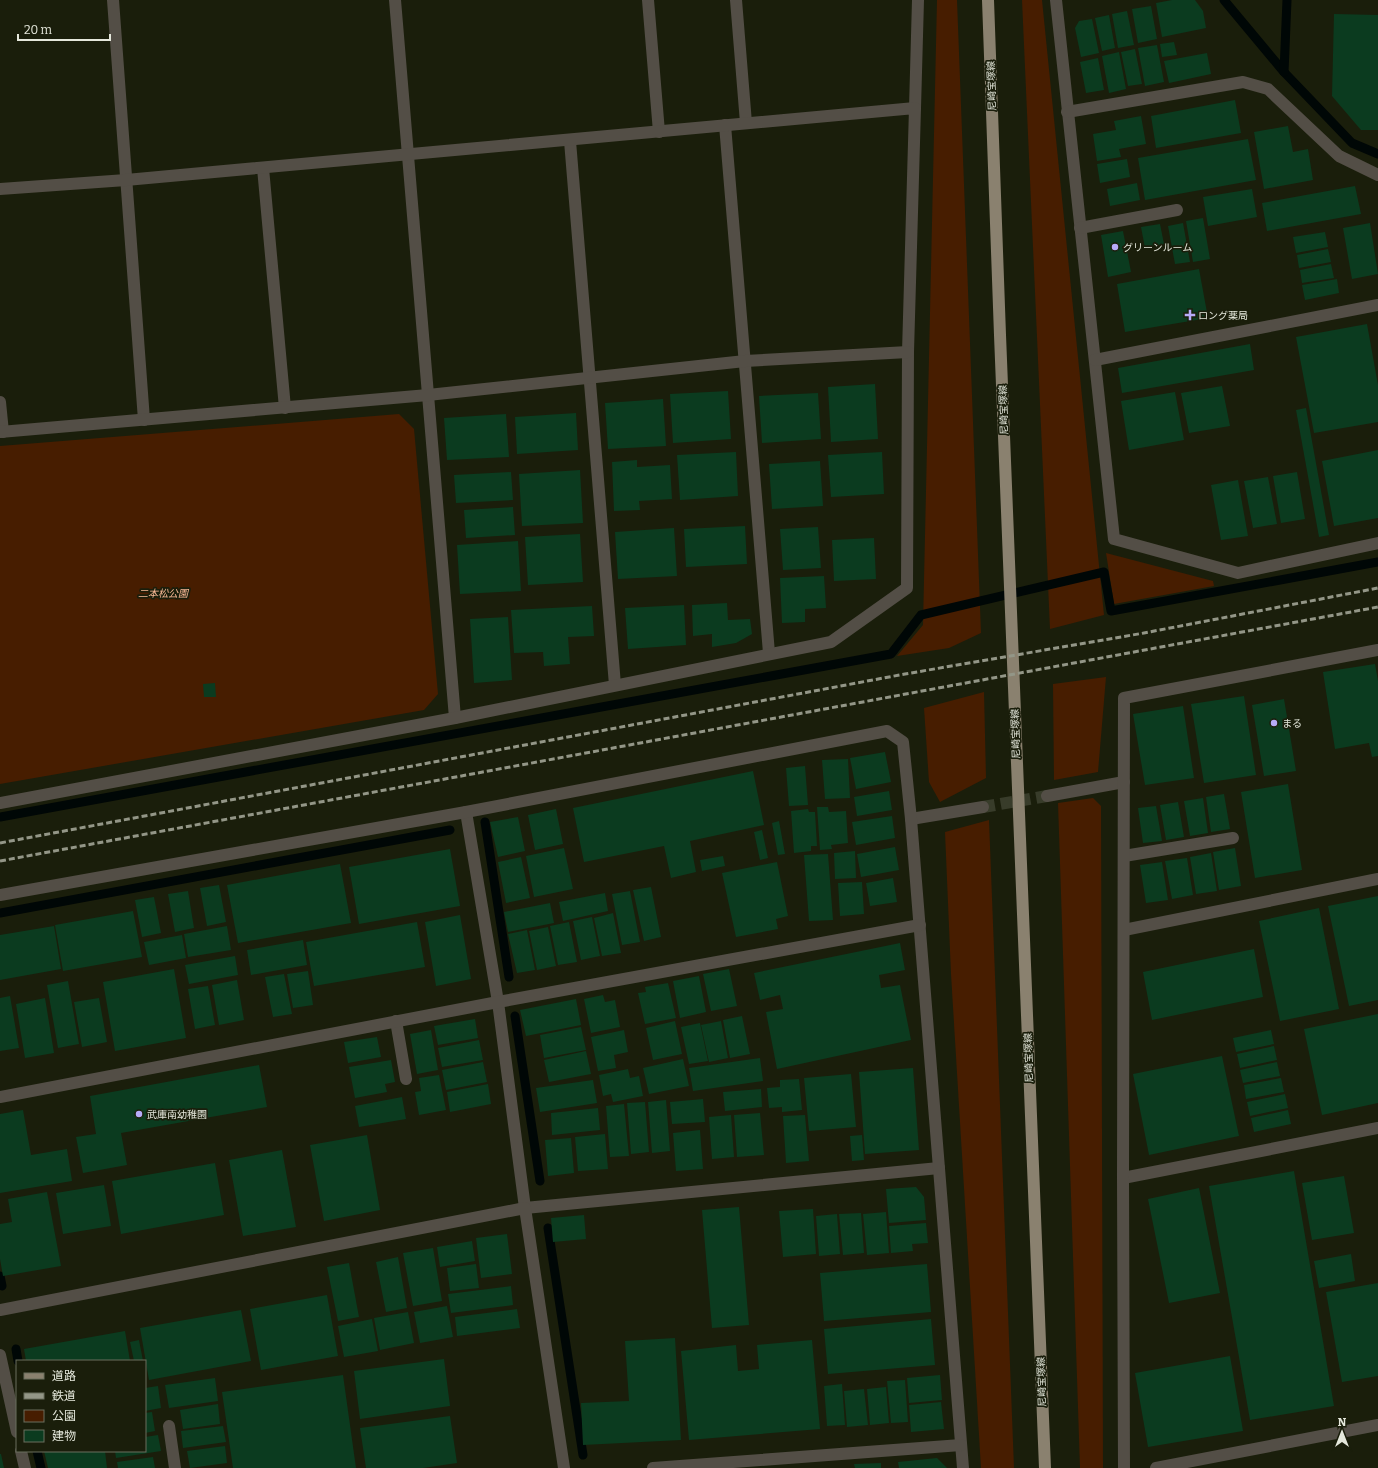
<svg xmlns="http://www.w3.org/2000/svg" width="1378" height="1468" font-family="Bitter,'Noto Sans JP',serif">
<style>
.green{fill:#471d00}
.lines{fill:none;stroke-linecap:round;stroke-linejoin:round}
.stream{stroke:#000706;stroke-width:9}
.building{fill:#0b3b1f}
.minor-tunnel{stroke:#383c2a;stroke-width:12;stroke-dasharray:12 6;stroke-linecap:butt}
.minor{stroke:#534e46;stroke-width:12}
.major{stroke:#8a816f;stroke-width:12}
.rail{stroke:#939687;stroke-width:3;stroke-dasharray:6 3;stroke-linecap:butt}
.poi-dot{fill:#b7abf8;stroke:#1a1e0b;stroke-width:1.5}
.labels{text-anchor:middle;stroke-width:3.5;stroke-linejoin:round;paint-order:stroke}
.street-label{font-size:10px;fill:#e5e8dc;stroke:#1a1e0b}
.poi-label{font-size:10px;fill:#e5e8dc;stroke:#1a1e0b;text-anchor:start}
.park-label{font-size:10px;font-style:italic;fill:#f7b794;stroke:#1a1e0b}
</style>
<rect width="100%" height="100%" fill="#1a1e0b"/>
<g class="green">
<polygon points="937,0 957,0 981,633 949,648 897,656 923,625"/>
<polygon points="1022,0 1042,0 1104,615 1050,629"/>
<polygon points="399,414 414,429 438,694 424,710 0,784 0,446"/>
<polygon points="1106,553 1213,581 1214,586 1114,604"/>
<polygon points="1106,677 1098,772 1054,780 1053,684"/>
<polygon points="984,692 986,778 940,802 929,782 924,708"/>
<polygon points="1093,798 1101,806 1103,1468 1080,1468 1058,803"/>
<polygon points="989,820 1014,1468 981,1468 951,974 945,832"/>
</g>
<g class="lines">
<g class="stream">
<polyline points="1224,0 1284,72 1352,143 1378,154"/>
<polyline points="1284,72 1287,0"/>
<polyline points="0,817 891,654 921,615 1104,572 1111,611 1378,562"/>
<polyline points="485,822 509,977"/>
<polyline points="0,913 450,830"/>
<polyline points="515,1016 540,1181"/>
<polyline points="548,1228 583,1455"/>
<polyline points="0,1276 2,1286"/>
<polyline points="16,1349 18,1361"/>
<polyline points="37,1451 41,1468"/>
</g>
</g>
<g class="building">
<polygon points="1172,0 1195,0 1203,11 1206,28 1162,37 1156,3"/>
<polygon points="1151,6 1157,39 1138,43 1132,9"/>
<polygon points="1127,11 1134,45 1118,48 1112,14"/>
<polygon points="1334,14 1378,15 1378,130 1361,130 1332,96"/>
<polygon points="1109,15 1115,48 1102,51 1095,18"/>
<polygon points="1092,19 1099,53 1081,57 1075,28 1079,21"/>
<polygon points="1174,42 1177,55 1162,57 1160,44"/>
<polygon points="1157,45 1164,82 1145,86 1138,48"/>
<polygon points="1135,49 1142,84 1128,86 1121,52"/>
<polygon points="1119,52 1126,89 1109,93 1102,56"/>
<polygon points="1207,53 1211,74 1169,83 1164,61"/>
<polygon points="1098,58 1104,90 1086,93 1080,62"/>
<polygon points="1235,100 1241,133 1156,148 1151,116"/>
<polygon points="1141,116 1146,144 1119,149 1121,157 1097,161 1093,134 1116,130 1114,121"/>
<polygon points="1288,126 1293,152 1308,149 1313,180 1264,189 1254,132"/>
<polygon points="1248,139 1256,180 1145,200 1138,158"/>
<polygon points="1127,159 1130,177 1100,183 1097,164"/>
<polygon points="1137,183 1140,200 1110,206 1107,189"/>
<polygon points="1355,186 1361,214 1267,231 1262,203"/>
<polygon points="1252,189 1257,217 1208,226 1203,197"/>
<polygon points="1203,218 1210,259 1193,262 1186,221"/>
<polygon points="1183,223 1190,262 1175,264 1168,226"/>
<polygon points="1370,223 1378,274 1352,279 1343,228"/>
<polygon points="1160,224 1164,244 1145,248 1141,227"/>
<polygon points="1123,231 1131,272 1108,277 1101,235"/>
<polygon points="1325,232 1328,247 1296,253 1293,237"/>
<polygon points="1328,249 1331,262 1299,268 1297,255"/>
<polygon points="1331,264 1334,278 1302,283 1300,270"/>
<polygon points="1199,269 1208,318 1125,332 1117,284"/>
<polygon points="1337,279 1339,293 1305,300 1302,285"/>
<polygon points="1367,324 1378,385 1378,422 1314,433 1296,337"/>
<polygon points="1250,344 1254,370 1122,393 1118,368"/>
<polygon points="875,384 878,439 831,442 828,387"/>
<polygon points="1222,386 1230,426 1189,433 1181,393"/>
<polygon points="728,391 731,439 673,443 670,394"/>
<polygon points="1175,392 1184,440 1129,450 1121,401"/>
<polygon points="818,393 821,439 762,443 759,396"/>
<polygon points="663,399 666,446 608,449 605,403"/>
<polygon points="1306,408 1329,535 1319,537 1296,410"/>
<polygon points="576,413 578,450 517,454 515,417"/>
<polygon points="506,414 509,457 447,460 444,418"/>
<polygon points="1378,450 1378,518 1334,526 1322,461"/>
<polygon points="736,452 738,496 680,500 677,455"/>
<polygon points="882,452 884,494 831,497 828,455"/>
<polygon points="637,460 637,467 670,465 672,499 639,501 640,510 614,511 612,462"/>
<polygon points="820,461 823,506 772,509 769,464"/>
<polygon points="580,470 583,523 522,526 519,474"/>
<polygon points="511,472 513,500 456,503 454,475"/>
<polygon points="1297,472 1305,519 1281,523 1273,476"/>
<polygon points="1268,477 1277,524 1253,528 1244,481"/>
<polygon points="1238,480 1248,536 1221,540 1211,485"/>
<polygon points="513,507 515,535 466,538 464,510"/>
<polygon points="745,526 747,564 686,567 684,529"/>
<polygon points="818,527 821,568 783,570 780,529"/>
<polygon points="674,528 677,576 618,579 615,532"/>
<polygon points="580,534 583,582 528,585 525,537"/>
<polygon points="874,538 876,579 834,581 832,540"/>
<polygon points="518,541 521,591 460,594 457,545"/>
<polygon points="824,576 826,608 805,609 805,622 782,623 780,578"/>
<polygon points="727,603 728,620 750,619 752,634 736,643 712,647 712,634 693,636 692,605"/>
<polygon points="684,605 686,645 628,649 625,608"/>
<polygon points="592,606 594,636 568,637 570,664 544,666 543,652 514,653 511,610"/>
<polygon points="508,617 512,680 474,683 470,619"/>
<polygon points="1375,664 1378,681 1378,756 1372,757 1369,743 1335,749 1323,672"/>
<polygon points="215,683 216,697 204,697 203,684"/>
<polygon points="1244,696 1256,775 1204,783 1191,704"/>
<polygon points="1284,699 1296,771 1264,776 1252,705"/>
<polygon points="1183,706 1194,778 1145,785 1133,714"/>
<polygon points="885,752 891,782 856,789 850,758"/>
<polygon points="848,759 850,798 825,799 822,760"/>
<polygon points="805,766 808,805 789,806 786,768"/>
<polygon points="753,771 764,825 690,841 696,872 671,878 664,846 584,862 573,808"/>
<polygon points="1288,784 1302,870 1255,878 1241,792"/>
<polygon points="889,791 892,810 857,816 854,797"/>
<polygon points="1224,794 1230,829 1211,832 1206,797"/>
<polygon points="1203,798 1208,833 1190,836 1184,801"/>
<polygon points="1178,802 1184,837 1166,840 1160,805"/>
<polygon points="1156,806 1162,841 1143,843 1138,808"/>
<polygon points="817,807 828,807 829,812 846,811 848,843 831,845 832,849 820,850"/>
<polygon points="556,809 563,844 535,850 528,815"/>
<polygon points="808,809 809,812 815,812 817,846 811,846 811,851 794,853 791,811"/>
<polygon points="892,816 895,838 856,845 852,822"/>
<polygon points="518,817 525,851 498,857 490,822"/>
<polygon points="779,821 785,854 778,855 772,823"/>
<polygon points="762,830 768,858 760,860 754,832"/>
<polygon points="895,847 899,870 861,877 857,854"/>
<polygon points="564,848 573,889 534,897 526,856"/>
<polygon points="1235,848 1241,886 1219,890 1213,852"/>
<polygon points="450,849 460,906 359,924 349,867"/>
<polygon points="855,851 856,878 835,879 834,853"/>
<polygon points="1211,853 1217,891 1196,894 1190,857"/>
<polygon points="828,854 833,920 809,921 804,855"/>
<polygon points="723,856 725,866 702,871 700,860"/>
<polygon points="521,857 530,898 506,903 498,862"/>
<polygon points="1187,858 1193,895 1172,899 1165,861"/>
<polygon points="777,862 788,916 776,919 778,929 736,937 722,873"/>
<polygon points="1162,862 1168,900 1146,903 1140,865"/>
<polygon points="340,864 351,923 238,943 227,885"/>
<polygon points="893,878 897,902 870,906 866,883"/>
<polygon points="862,882 864,914 840,916 838,883"/>
<polygon points="219,885 226,922 207,926 200,888"/>
<polygon points="651,887 661,937 644,941 633,890"/>
<polygon points="188,891 194,928 175,932 168,894"/>
<polygon points="630,891 640,942 622,945 612,894"/>
<polygon points="605,893 608,911 563,921 559,902"/>
<polygon points="1378,896 1378,1000 1349,1006 1328,906"/>
<polygon points="154,897 161,933 142,937 135,900"/>
<polygon points="550,903 554,923 508,932 504,912"/>
<polygon points="1319,908 1339,1009 1280,1021 1259,921"/>
<polygon points="133,911 142,957 63,971 55,925"/>
<polygon points="613,913 621,953 602,956 594,918"/>
<polygon points="460,915 471,979 436,986 425,922"/>
<polygon points="592,917 600,956 581,960 573,921"/>
<polygon points="417,922 425,967 314,986 306,942"/>
<polygon points="569,922 577,962 558,965 550,926"/>
<polygon points="54,926 61,969 0,980 0,935"/>
<polygon points="227,926 231,950 188,957 184,934"/>
<polygon points="548,927 556,966 537,970 529,931"/>
<polygon points="527,930 535,970 517,973 508,934"/>
<polygon points="182,935 186,958 149,965 144,942"/>
<polygon points="303,940 307,965 251,975 247,950"/>
<polygon points="900,943 905,970 879,975 881,988 900,985 911,1040 777,1069 766,1012 783,1009 780,995 760,1000 754,973"/>
<polygon points="1254,949 1263,997 1152,1020 1143,972"/>
<polygon points="235,956 238,975 189,984 185,965"/>
<polygon points="174,969 186,1038 115,1051 103,982"/>
<polygon points="729,969 737,1006 711,1011 703,974"/>
<polygon points="308,971 313,1005 293,1008 287,974"/>
<polygon points="284,974 292,1014 273,1017 265,977"/>
<polygon points="699,976 706,1012 680,1018 673,981"/>
<polygon points="237,980 244,1020 219,1025 212,985"/>
<polygon points="68,981 79,1044 58,1048 47,985"/>
<polygon points="668,983 676,1018 645,1024 638,993 646,992 645,987"/>
<polygon points="208,986 215,1025 195,1029 188,989"/>
<polygon points="603,995 605,1002 615,1000 620,1027 591,1033 584,999"/>
<polygon points="10,996 19,1048 0,1051 0,998"/>
<polygon points="45,998 54,1053 25,1058 16,1004"/>
<polygon points="99,998 107,1042 82,1047 74,1002"/>
<polygon points="576,999 581,1025 526,1036 520,1010"/>
<polygon points="1378,1014 1378,1103 1322,1115 1304,1029"/>
<polygon points="742,1016 750,1054 730,1058 723,1020"/>
<polygon points="475,1019 478,1038 438,1045 434,1026"/>
<polygon points="675,1021 682,1054 653,1060 646,1028"/>
<polygon points="721,1021 728,1058 709,1062 701,1025"/>
<polygon points="700,1023 708,1061 689,1064 681,1027"/>
<polygon points="581,1027 586,1050 544,1058 540,1035"/>
<polygon points="431,1030 438,1070 417,1074 410,1034"/>
<polygon points="624,1030 628,1052 614,1055 616,1068 598,1071 591,1037"/>
<polygon points="1271,1030 1274,1044 1236,1052 1233,1038"/>
<polygon points="377,1037 381,1057 348,1063 344,1042"/>
<polygon points="479,1040 483,1060 442,1067 438,1048"/>
<polygon points="1274,1046 1277,1060 1240,1068 1237,1054"/>
<polygon points="586,1051 591,1074 549,1082 544,1060"/>
<polygon points="1222,1056 1239,1136 1149,1155 1133,1074"/>
<polygon points="760,1058 763,1081 693,1091 689,1068"/>
<polygon points="683,1059 689,1086 649,1094 643,1068"/>
<polygon points="391,1060 395,1082 385,1084 387,1092 355,1098 349,1067"/>
<polygon points="483,1062 487,1082 446,1090 442,1070"/>
<polygon points="1277,1062 1280,1076 1243,1083 1240,1070"/>
<polygon points="259,1065 267,1107 121,1133 127,1165 83,1173 76,1137 96,1134 90,1096"/>
<polygon points="913,1068 919,1150 865,1154 859,1072"/>
<polygon points="628,1069 630,1078 639,1076 643,1096 613,1102 611,1094 603,1096 599,1075"/>
<polygon points="851,1074 856,1127 809,1131 804,1078"/>
<polygon points="439,1075 446,1110 419,1115 415,1092 421,1091 419,1078"/>
<polygon points="1281,1078 1284,1092 1246,1099 1244,1085"/>
<polygon points="799,1079 802,1110 782,1112 782,1107 769,1108 767,1088 780,1087 780,1080"/>
<polygon points="593,1080 597,1103 540,1112 536,1088"/>
<polygon points="488,1084 491,1104 450,1112 447,1092"/>
<polygon points="761,1089 762,1107 725,1111 723,1092"/>
<polygon points="1285,1094 1288,1108 1250,1116 1247,1102"/>
<polygon points="402,1097 406,1119 359,1127 355,1106"/>
<polygon points="703,1099 705,1122 672,1124 670,1102"/>
<polygon points="666,1100 670,1151 652,1153 648,1102"/>
<polygon points="645,1102 649,1152 631,1154 627,1103"/>
<polygon points="624,1104 629,1156 610,1157 606,1106"/>
<polygon points="598,1108 600,1130 552,1135 551,1113"/>
<polygon points="23,1110 31,1155 67,1149 72,1181 0,1193 0,1114"/>
<polygon points="1288,1110 1291,1124 1254,1132 1251,1118"/>
<polygon points="760,1113 764,1155 737,1157 734,1115"/>
<polygon points="731,1115 734,1157 712,1159 709,1117"/>
<polygon points="805,1115 809,1161 786,1163 783,1116"/>
<polygon points="700,1130 703,1169 676,1171 673,1133"/>
<polygon points="605,1134 608,1169 578,1171 575,1137"/>
<polygon points="367,1135 380,1210 324,1221 310,1145"/>
<polygon points="862,1135 864,1160 852,1161 850,1136"/>
<polygon points="571,1138 574,1173 548,1176 545,1140"/>
<polygon points="282,1150 296,1227 243,1236 229,1160"/>
<polygon points="215,1163 224,1215 121,1234 112,1181"/>
<polygon points="1294,1171 1334,1406 1250,1420 1209,1186"/>
<polygon points="1344,1176 1354,1233 1312,1240 1302,1183"/>
<polygon points="104,1185 111,1226 63,1234 56,1193"/>
<polygon points="916,1187 924,1197 926,1220 889,1223 886,1189"/>
<polygon points="1199,1188 1220,1293 1169,1303 1148,1199"/>
<polygon points="47,1192 61,1266 3,1276 0,1259 0,1224 12,1222 8,1199"/>
<polygon points="739,1207 749,1325 712,1328 702,1210"/>
<polygon points="813,1209 816,1254 783,1257 779,1211"/>
<polygon points="886,1212 889,1253 867,1255 863,1214"/>
<polygon points="861,1213 864,1253 843,1255 839,1214"/>
<polygon points="837,1214 840,1254 819,1256 816,1216"/>
<polygon points="584,1215 586,1239 553,1242 551,1218"/>
<polygon points="926,1223 928,1243 912,1244 913,1251 891,1253 889,1226"/>
<polygon points="507,1234 512,1274 481,1278 476,1238"/>
<polygon points="472,1241 475,1261 440,1267 437,1247"/>
<polygon points="433,1248 442,1301 413,1306 403,1253"/>
<polygon points="1351,1254 1355,1281 1319,1288 1314,1261"/>
<polygon points="398,1257 407,1308 386,1312 376,1262"/>
<polygon points="349,1263 359,1317 338,1321 327,1267"/>
<polygon points="476,1264 479,1288 450,1291 447,1268"/>
<polygon points="927,1264 931,1312 824,1321 820,1273"/>
<polygon points="1378,1283 1378,1376 1342,1382 1326,1292"/>
<polygon points="511,1286 513,1305 451,1313 448,1294"/>
<polygon points="327,1295 338,1356 261,1370 250,1309"/>
<polygon points="447,1306 453,1337 420,1343 414,1312"/>
<polygon points="517,1309 520,1328 457,1336 455,1317"/>
<polygon points="241,1310 251,1361 149,1380 140,1328"/>
<polygon points="408,1312 414,1343 380,1350 374,1318"/>
<polygon points="372,1319 378,1351 344,1357 338,1326"/>
<polygon points="931,1319 935,1365 828,1374 824,1329"/>
<polygon points="125,1331 130,1361 26,1361 24,1349"/>
<polygon points="675,1338 681,1440 583,1445 581,1403 629,1401 625,1341"/>
<polygon points="139,1340 143,1361 134,1361 130,1342"/>
<polygon points="812,1340 820,1429 689,1440 681,1351 736,1345 738,1371 759,1369 757,1345"/>
<polygon points="1230,1356 1243,1431 1148,1447 1135,1373"/>
<polygon points="444,1359 450,1406 360,1419 354,1371"/>
<polygon points="343,1375 356,1468 233,1468 222,1392"/>
<polygon points="940,1375 942,1400 909,1403 907,1378"/>
<polygon points="215,1378 218,1401 169,1408 165,1385"/>
<polygon points="905,1380 908,1422 891,1423 887,1381"/>
<polygon points="842,1384 845,1425 827,1426 824,1386"/>
<polygon points="158,1386 161,1408 145,1411 145,1388"/>
<polygon points="886,1387 889,1423 870,1425 867,1389"/>
<polygon points="864,1389 868,1425 847,1427 844,1391"/>
<polygon points="941,1402 944,1429 911,1432 909,1405"/>
<polygon points="218,1404 220,1424 183,1429 180,1410"/>
<polygon points="152,1412 155,1431 145,1433 145,1413"/>
<polygon points="450,1416 457,1463 423,1468 366,1468 360,1428"/>
<polygon points="223,1426 226,1442 183,1448 181,1431"/>
<polygon points="158,1435 161,1451 116,1458 115,1451 145,1451 145,1437"/>
<polygon points="225,1446 227,1463 190,1468 187,1451"/>
<polygon points="44,1451 105,1451 107,1468 48,1468"/>
<polygon points="0,1454 1,1454 4,1468 0,1468"/>
<polygon points="153,1457 155,1468 118,1468 117,1462"/>
<polygon points="937,1458 947,1468 899,1468 898,1462"/>
<polygon points="881,1463 881,1468 855,1468 854,1464"/>
</g>
<g class="lines">
<polyline class="minor-tunnel" points="983,807 1047,796"/>
<g class="minor">
<polyline points="113,0 144,420"/>
<polyline points="395,0 455,718"/>
<polyline points="648,0 659,132"/>
<polyline points="736,0 746,123"/>
<polyline points="1056,0 1114,539 1238,573 1378,543"/>
<polyline points="915,108 918,0"/>
<polyline points="1067,112 1243,82 1268,89 1339,156 1378,175"/>
<polyline points="725,125 769,653"/>
<polyline points="570,141 615,685"/>
<polyline points="263,168 285,408"/>
<polyline points="0,189 126,180 915,108 908,352 907,588 831,642 455,718 0,803"/>
<polyline points="1080,228 1177,210"/>
<polyline points="1095,360 1378,305"/>
<polyline points="0,402 3,432"/>
<polyline points="0,432 428,395 745,361 908,352"/>
<polyline points="1047,796 1124,782"/>
<polyline points="466,812 498,1002 525,1208 939,1168"/>
<polyline points="911,819 983,807"/>
<polyline points="1124,856 1233,838"/>
<polyline points="0,895 466,812 887,731 903,742 911,819 963,1468"/>
<polyline points="1124,930 1378,879"/>
<polyline points="396,1021 406,1079"/>
<polyline points="0,1097 498,1002 920,925"/>
<polyline points="1123,1178 1378,1128"/>
<polyline points="0,1310 525,1208 564,1468"/>
<polyline points="0,1355 17,1432"/>
<polyline points="169,1426 175,1468"/>
<polyline points="21,1451 25,1468"/>
<polyline points="653,1468 961,1445"/>
<polyline points="1124,1468 1123,1178 1124,698 1378,650"/>
<polyline points="1156,1468 1378,1425"/>
</g>
<polyline class="major" points="988,0 1000,335 1045,1468"/>
<g class="rail">
<polyline points="0,843 905,674 1144,633 1378,588"/>
<polyline points="0,861 1378,607"/>
</g>
</g>
<g class="poi-dot">
<circle cx="1115" cy="247" r="4"/>
<path d="M1188 309h4v4h4v4h-4v4h-4v-4h-4v-4h4z"/>
<circle cx="1274" cy="723" r="4"/>
<circle cx="139" cy="1114" r="4"/>
</g>
<g class="labels">
<g class="street-label">
<text transform="translate(991 86) rotate(-92)" y="4">尼崎宝塚線</text>
<text transform="translate(1003 410) rotate(-92)" y="4">尼崎宝塚線</text>
<text transform="translate(1015 734) rotate(-92)" y="4">尼崎宝塚線</text>
<text transform="translate(1028 1058) rotate(-92)" y="4">尼崎宝塚線</text>
<text transform="translate(1041 1382) rotate(-92)" y="4">尼崎宝塚線</text>
</g>
<g class="poi-label">
<text x="1123" y="251">グリーンルーム</text>
<text x="1198" y="319">ロング薬局</text>
<text x="1282" y="727">まる</text>
<text x="147" y="1118">武庫南幼稚園</text>
</g>
<g class="park-label">
<text x="163" y="597">二本松公園</text>
</g>
</g>
<rect x="16" y="1360" width="130" height="92" fill="#1a1e0b" stroke="#6b6f5f"/>
<rect x="24" y="1373" width="20" height="6" fill="#8a816f" stroke="#6b6f5f"/>
<text x="52" y="1380" font-size="12" fill="#e5e8dc">道路</text>
<rect x="24" y="1393" width="20" height="6" fill="#939687" stroke="#6b6f5f"/>
<text x="52" y="1400" font-size="12" fill="#e5e8dc">鉄道</text>
<rect x="24" y="1410" width="20" height="12" fill="#471d00" stroke="#6b6f5f"/>
<text x="52" y="1420" font-size="12" fill="#e5e8dc">公園</text>
<rect x="24" y="1430" width="20" height="12" fill="#0b3b1f" stroke="#6b6f5f"/>
<text x="52" y="1440" font-size="12" fill="#e5e8dc">建物</text>
<g transform="translate(1342 1432)" stroke="#1a1e0b" stroke-width="3" paint-order="stroke">
<path d="M0-3L7 15L0 10L-7 15Z" fill="#e5e8dc"/>
<text y="-6" font-size="11" font-weight="bold" text-anchor="middle" fill="#e5e8dc">N</text>
</g>
<path d="M18 34v6h92v-6" fill="none" stroke="#e5e8dc" stroke-width="2"/>
<text x="24" y="34" font-size="12" fill="#e5e8dc" stroke="#1a1e0b" stroke-width="3" paint-order="stroke">20 m</text>
</svg>
